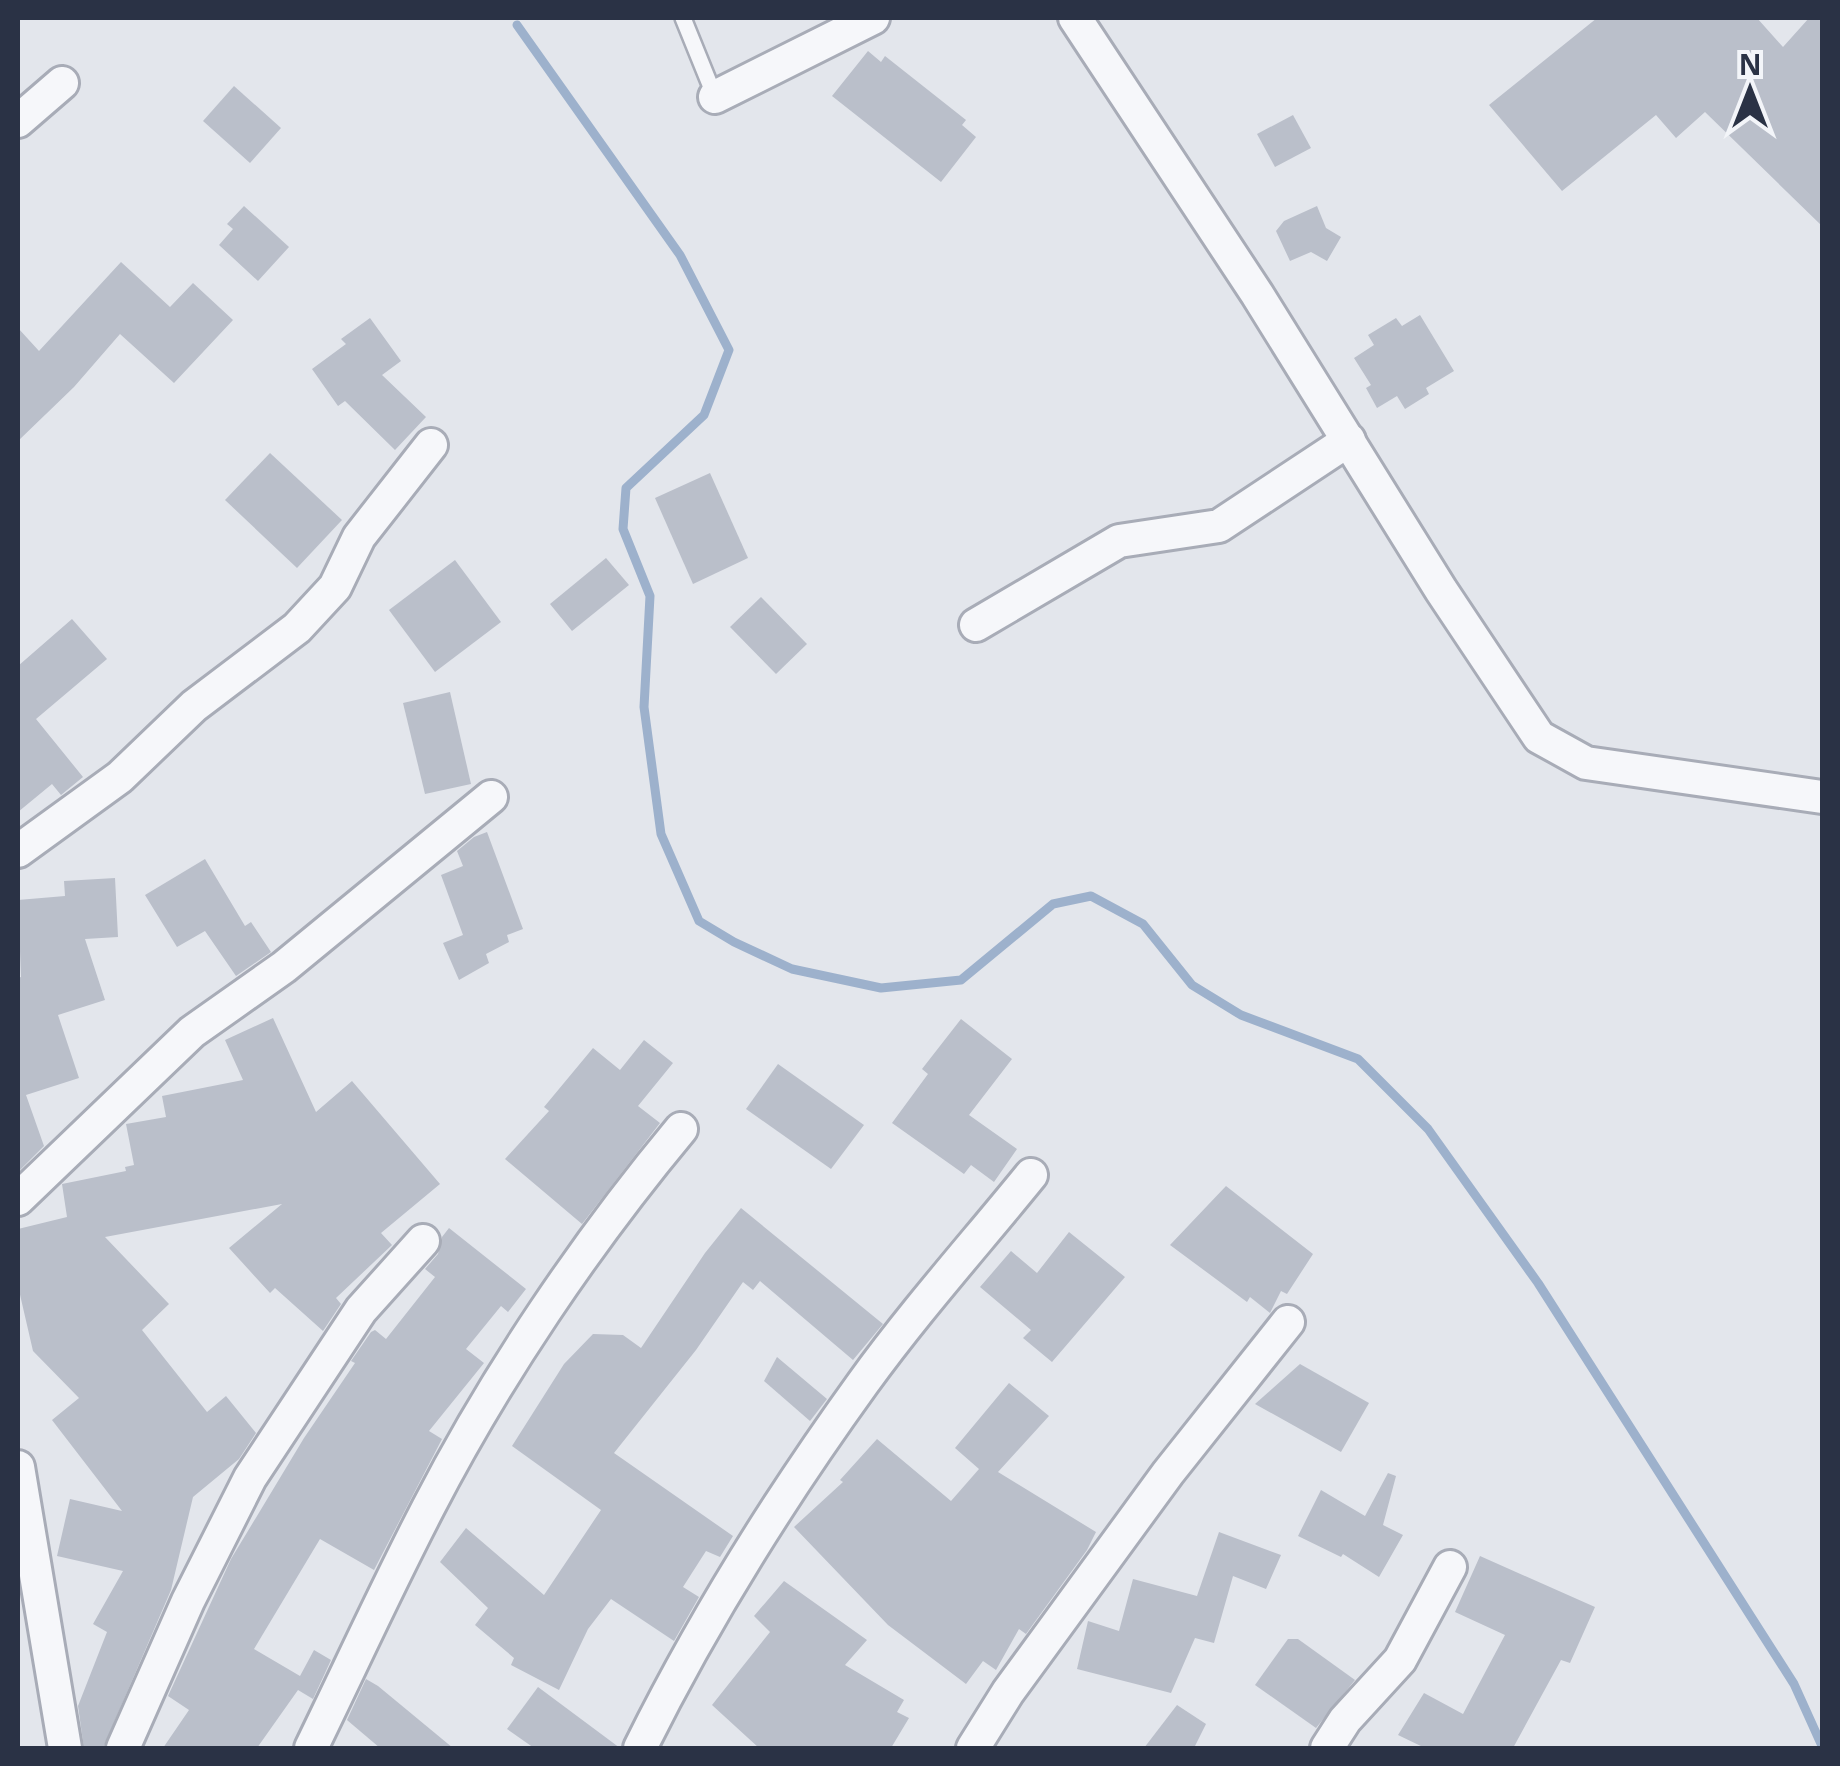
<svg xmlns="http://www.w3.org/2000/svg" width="1840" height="1766" font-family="'Open Sans',sans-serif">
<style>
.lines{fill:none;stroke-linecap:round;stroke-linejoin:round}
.stream{stroke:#9db1cc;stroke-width:9}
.building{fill:#babfca}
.service-casing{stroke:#a8acb7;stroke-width:20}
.minor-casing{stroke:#a8acb7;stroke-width:38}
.service{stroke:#f6f7fa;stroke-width:15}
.minor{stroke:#f6f7fa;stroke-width:32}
</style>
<rect width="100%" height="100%" fill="#e3e6ec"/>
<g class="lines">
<polyline class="stream" points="517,25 680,255 729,350 704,415 626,488 623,529 650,596 644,707 661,834 699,921 734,942 792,969 881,988 961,980 1053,904 1091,896 1143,924 1192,985 1241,1015 1358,1059 1428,1129 1538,1283 1794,1684 1822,1746"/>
</g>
<g class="building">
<polygon points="1597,18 1757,18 1783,47 1809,18 1822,18 1822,226 1705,112 1676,138 1656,115 1562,191 1489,105"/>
<polygon points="868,51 881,62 885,56 966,120 962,125 976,137 941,182 832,96"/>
<polygon points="234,86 281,128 250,163 203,121"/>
<polygon points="1293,115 1311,148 1275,167 1257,134"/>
<polygon points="244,206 289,247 258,281 219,245 233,229 227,224"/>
<polygon points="1317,206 1326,228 1341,237 1327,261 1311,252 1290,261 1276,231 1284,221"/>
<polygon points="121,262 170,307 193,283 233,320 174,383 120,334 74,387 18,441 18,328 39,351"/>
<polygon points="1420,315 1454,371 1426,388 1429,394 1405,409 1397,396 1377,408 1366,388 1371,385 1354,358 1374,345 1368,335 1396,318 1402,326"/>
<polygon points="370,318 401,361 382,375 426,417 395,450 345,401 338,406 312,369 346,344 341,339"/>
<polygon points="270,453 342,520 297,568 225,500"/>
<polygon points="710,473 748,558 693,584 655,498"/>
<polygon points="606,558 629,585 572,631 550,604"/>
<polygon points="455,560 501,622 435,672 389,610"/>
<polygon points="761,597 807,644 776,674 730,627"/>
<polygon points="72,619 107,659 36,719 83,777 61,795 52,784 18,812 18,666"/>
<polygon points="450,692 471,784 425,794 403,703"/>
<polygon points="487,832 523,929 507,935 509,942 486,954 489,963 459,980 443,943 463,935 441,875 463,866 457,851 474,837"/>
<polygon points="205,859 245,926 251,922 271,952 236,976 205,931 177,947 145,895"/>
<polygon points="115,878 118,937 85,939 105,1000 58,1015 79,1078 26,1095 44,1146 18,1172 18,978 21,977 18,900 65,896 64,881"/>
<polygon points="273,1018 316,1112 352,1081 440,1184 381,1233 392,1245 336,1298 341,1304 323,1331 275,1288 270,1293 229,1248 282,1204 105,1237 169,1304 142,1330 207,1412 226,1396 256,1433 239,1459 193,1497 171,1590 103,1748 84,1748 78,1706 107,1632 93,1624 123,1571 57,1556 70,1499 122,1511 52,1420 79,1398 33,1351 18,1286 18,1229 67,1217 62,1184 126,1171 125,1167 134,1165 126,1124 166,1117 162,1096 243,1080 225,1040"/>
<polygon points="961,1019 1012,1059 969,1115 1017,1149 994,1182 971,1165 964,1174 892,1123 928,1074 922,1069"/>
<polygon points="644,1040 673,1063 638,1106 660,1123 582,1224 505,1159 549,1111 544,1107 593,1048 620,1070"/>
<polygon points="778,1064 864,1125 831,1169 746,1109"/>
<polygon points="1226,1186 1313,1254 1287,1294 1281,1291 1270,1313 1250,1297 1247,1302 1170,1245"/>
<polygon points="741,1208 883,1324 853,1360 760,1281 753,1290 743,1282 696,1350 614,1453 733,1536 720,1557 706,1551 683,1587 699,1597 674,1641 611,1599 588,1629 559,1690 511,1665 514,1658 475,1625 488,1608 440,1562 466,1528 544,1595 601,1510 512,1446 564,1364 593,1334 623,1335 641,1348 705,1253"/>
<polygon points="449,1228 526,1289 508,1312 501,1306 466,1349 484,1363 429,1431 442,1439 374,1570 320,1539 254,1649 300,1676 314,1650 331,1660 313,1699 298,1690 257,1748 163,1748 189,1710 168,1696 231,1559 304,1438 355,1363 351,1361 371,1332 375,1330 386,1339 435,1277 425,1269 438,1254 442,1237"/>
<polygon points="1069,1232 1125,1277 1052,1362 1023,1338 1031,1330 980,1287 1011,1251 1037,1273"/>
<polygon points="777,1357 827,1399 810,1421 764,1381"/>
<polygon points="1300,1364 1369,1403 1341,1452 1255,1404"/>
<polygon points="1009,1383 1049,1416 998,1472 1096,1532 1087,1550 1026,1634 1019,1629 996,1670 983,1661 966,1684 888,1625 794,1527 843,1482 840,1480 877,1439 951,1501 979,1469 955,1448"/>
<polygon points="1388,1473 1396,1476 1383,1525 1403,1535 1379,1577 1343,1554 1341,1557 1298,1536 1321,1490 1365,1516"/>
<polygon points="1219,1532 1281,1555 1266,1589 1233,1576 1214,1643 1195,1638 1171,1693 1077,1669 1088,1621 1119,1631 1133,1579 1197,1596"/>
<polygon points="1480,1556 1595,1607 1570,1663 1561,1660 1513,1748 1425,1748 1398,1735 1424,1693 1463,1714 1505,1635 1455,1612"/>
<polygon points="784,1581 867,1640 845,1665 904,1700 897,1712 909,1718 891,1748 759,1748 712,1705 770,1632 754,1616"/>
<polygon points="1288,1639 1298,1639 1355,1680 1316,1728 1255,1685"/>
<polygon points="366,1679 378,1686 453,1748 380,1748 347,1720"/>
<polygon points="538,1687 620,1748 534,1748 507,1729"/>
<polygon points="1177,1705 1206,1724 1194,1748 1144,1748"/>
</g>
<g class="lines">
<defs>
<polyline id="service" points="683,18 715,97"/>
<g id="minor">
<polyline points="1075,18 1257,294 1441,590 1539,737 1586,763 1822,797"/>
<polyline points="715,97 873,18"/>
<polyline points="18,121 62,83"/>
<polyline points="976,625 1119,541 1219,526 1349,440"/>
<polyline points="18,851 120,777 194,706 297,628 335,587 359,537 431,445"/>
<polyline points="18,1199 192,1032 284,967 491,797"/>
<polyline points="18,1467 65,1748"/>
<polyline points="123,1748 188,1601 250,1478 361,1310 423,1241"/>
<path d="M 311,1748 C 350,1668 387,1587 428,1508 C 496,1376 586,1243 681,1129"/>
<path d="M 640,1748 C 703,1621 780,1498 863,1383 C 915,1311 975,1244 1031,1175"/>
<polyline points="973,1748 1008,1692 1168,1473 1288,1322"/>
<polyline points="1327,1748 1345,1720 1400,1660 1450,1567"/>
</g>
</defs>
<use href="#service" class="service-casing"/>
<use href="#minor" class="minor-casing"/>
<use href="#service" class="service"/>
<use href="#minor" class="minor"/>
</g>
<rect width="1840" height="1766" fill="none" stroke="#2a3245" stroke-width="40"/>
<g transform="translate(1750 90)" stroke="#f3f5f9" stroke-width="8" paint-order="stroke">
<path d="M0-8L18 38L0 25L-18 38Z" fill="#2a3245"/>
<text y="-15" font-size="28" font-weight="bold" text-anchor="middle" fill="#2a3245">N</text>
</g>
</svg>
